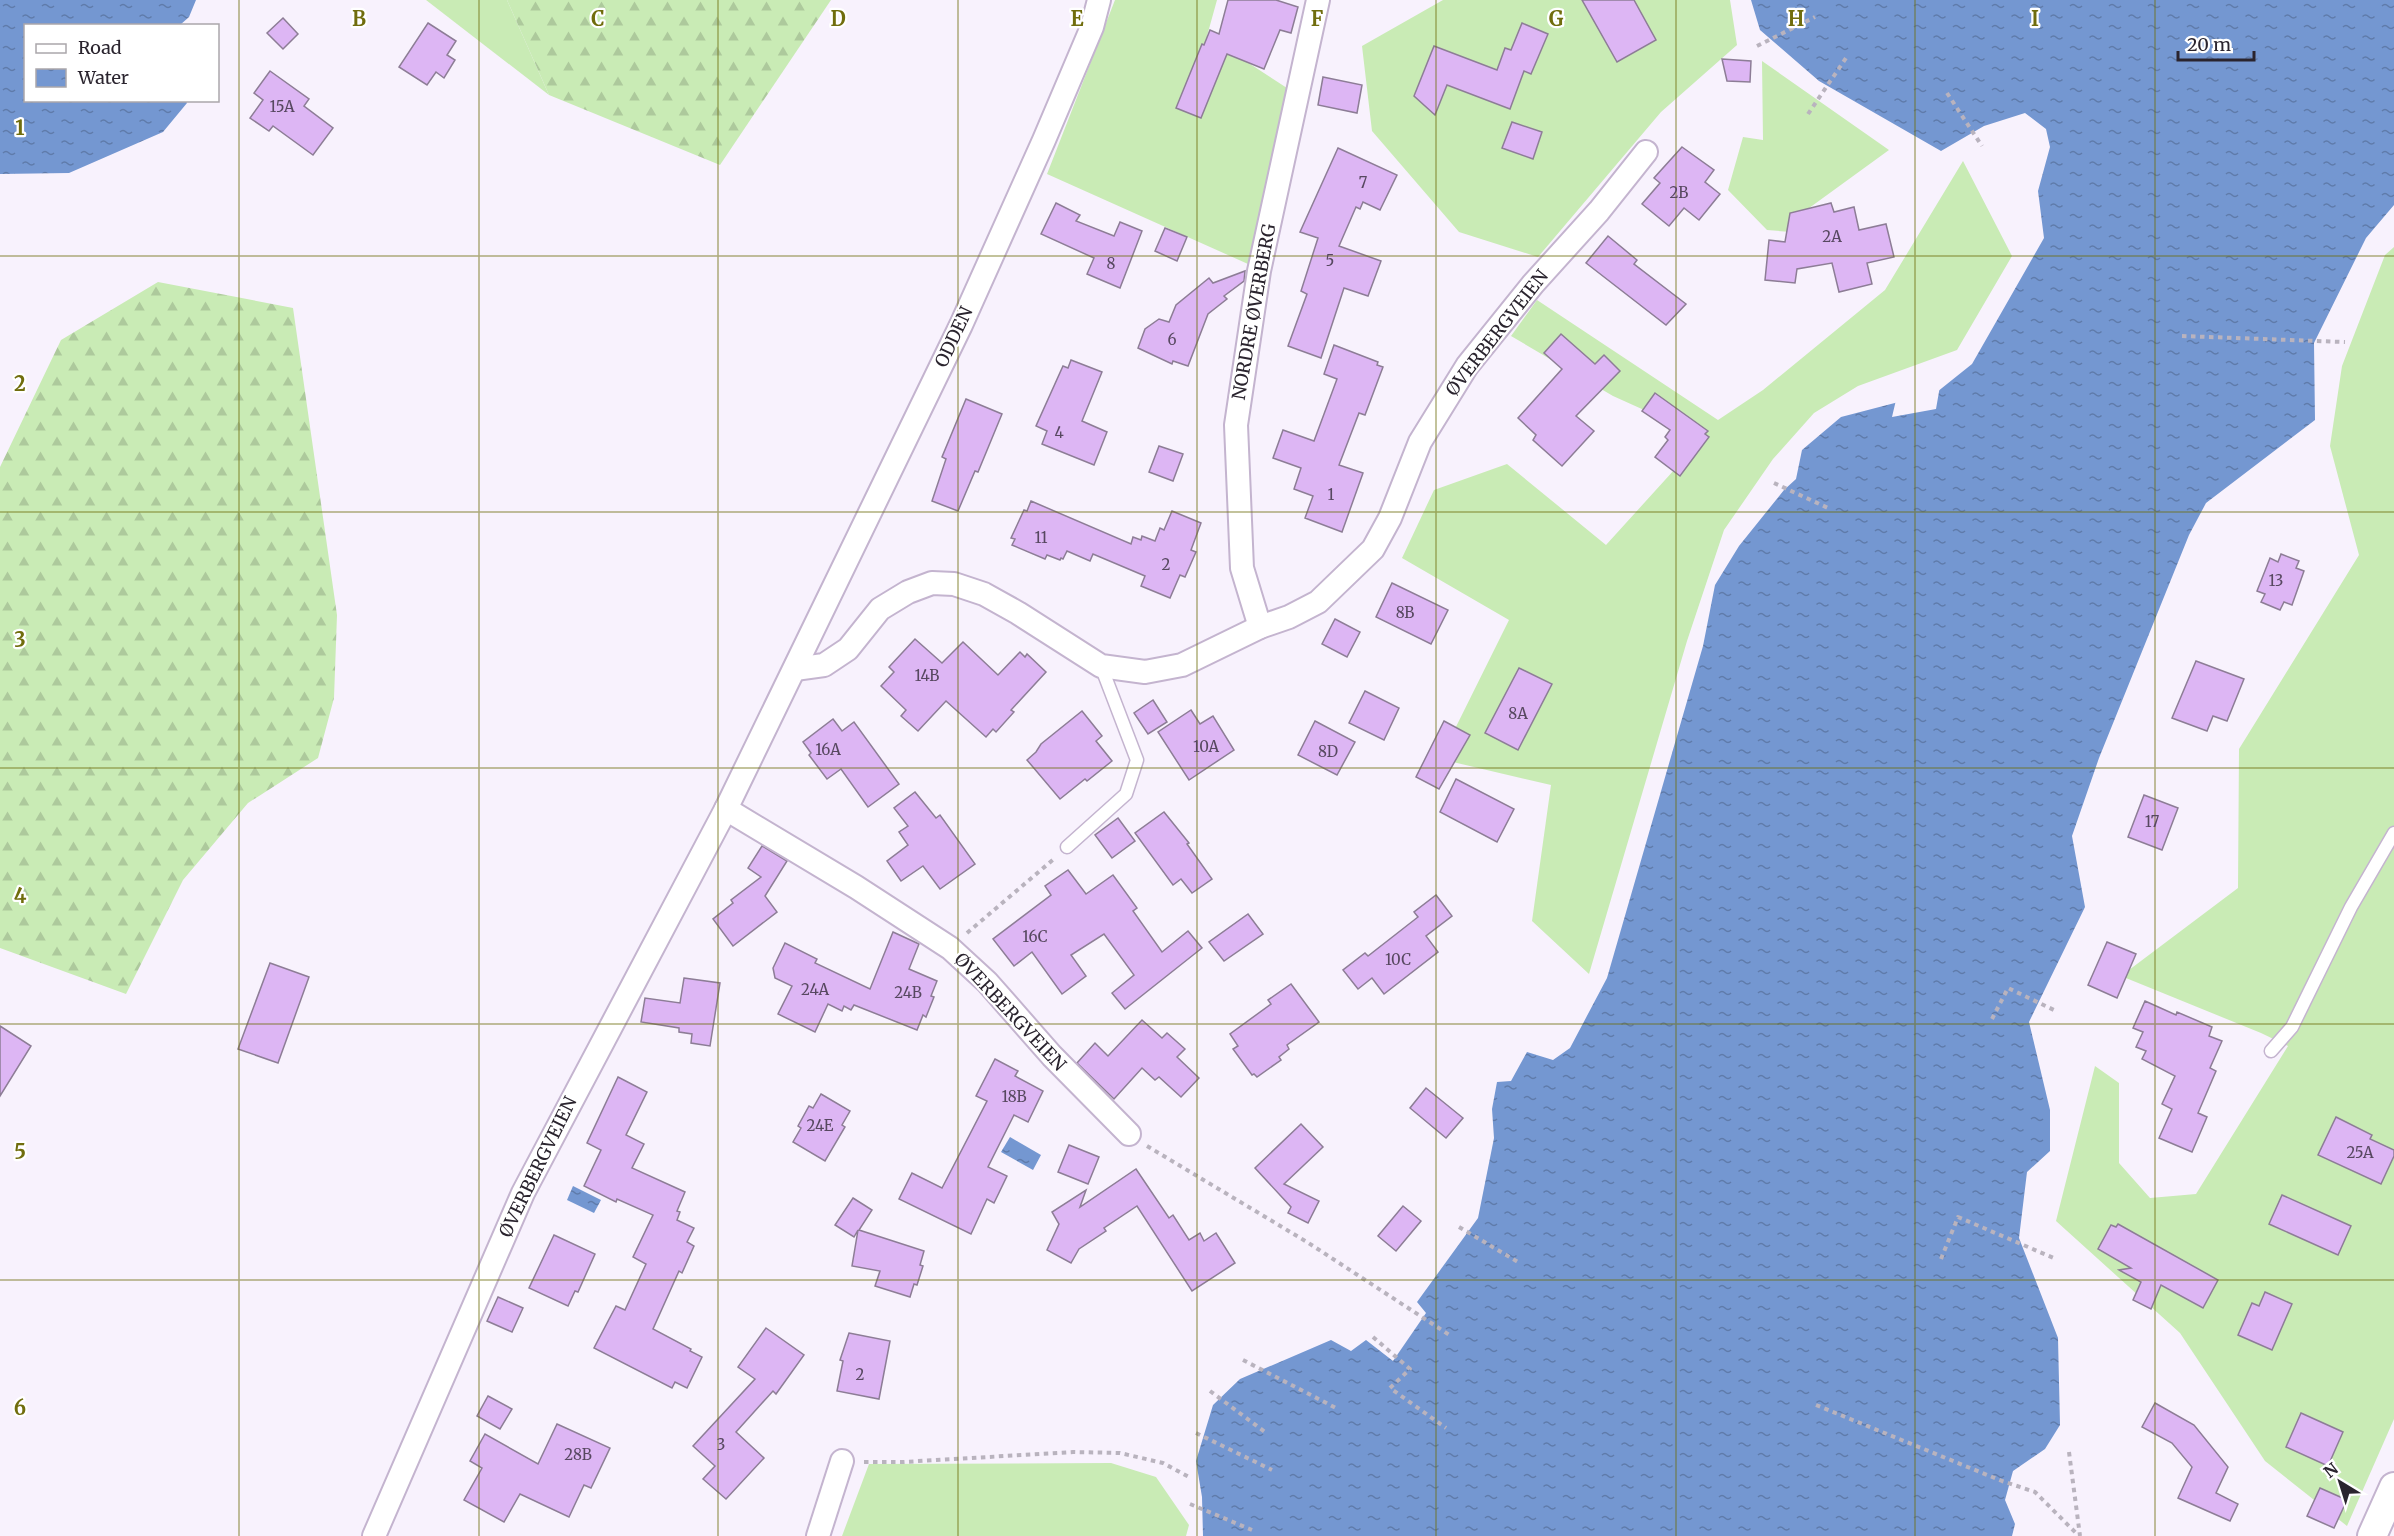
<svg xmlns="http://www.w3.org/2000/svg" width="2394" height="1536" font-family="Merriweather,serif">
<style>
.grass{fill:#c9ebb5}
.forest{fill:url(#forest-firs)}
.water{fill:url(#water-ripples)}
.pier{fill:#f8f2fd}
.building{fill:#ddb6f4;stroke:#8d7d96;stroke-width:1.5}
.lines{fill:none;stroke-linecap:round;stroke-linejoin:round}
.service-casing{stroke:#c4b4cf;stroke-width:15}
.minor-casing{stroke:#c4b4cf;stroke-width:26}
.tertiary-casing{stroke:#c4b4cf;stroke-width:32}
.path{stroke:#b9b3be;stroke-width:4;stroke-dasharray:4.5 4.5;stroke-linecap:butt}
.service{stroke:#fff;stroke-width:12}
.minor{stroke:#fff;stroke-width:22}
.tertiary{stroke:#fff;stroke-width:28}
.grid{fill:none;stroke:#706d0d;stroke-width:1.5;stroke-opacity:0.55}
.labels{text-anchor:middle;stroke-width:4.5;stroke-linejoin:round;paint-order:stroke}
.number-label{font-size:15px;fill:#574860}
.street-label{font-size:18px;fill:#2a242e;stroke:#fff}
.grid-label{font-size:20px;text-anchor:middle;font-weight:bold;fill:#706d0d;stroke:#fff;stroke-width:4.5;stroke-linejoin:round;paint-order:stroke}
</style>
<defs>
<pattern id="forest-firs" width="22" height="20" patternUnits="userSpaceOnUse" patternTransform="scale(1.5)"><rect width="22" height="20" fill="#c9ebb5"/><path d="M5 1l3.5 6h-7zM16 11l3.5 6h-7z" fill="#adc99c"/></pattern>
<pattern id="water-ripples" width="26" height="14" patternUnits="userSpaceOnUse" patternTransform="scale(1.5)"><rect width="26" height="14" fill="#7497d1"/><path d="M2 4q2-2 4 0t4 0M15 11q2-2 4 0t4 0" fill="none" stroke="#5f7baa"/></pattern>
</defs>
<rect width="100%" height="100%" fill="#f8f2fd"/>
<g class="grass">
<polygon points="426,0 507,0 549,95"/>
<polygon points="1115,0 1217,0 1207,36 1290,90 1248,264 1047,174"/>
<polygon points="1443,0 1730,0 1737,45 1661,112 1538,257 1459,232 1372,131 1362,46"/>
<polygon points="1762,61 1889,150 1805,211 1802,233 1767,230 1728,190 1743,137 1763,140"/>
<polygon points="1963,161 2012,256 1957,350 1858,386 1814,413 1773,459 1724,530 1687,641 1589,974 1532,921 1551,785 1440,759 1509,620 1402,558 1434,490 1507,464 1606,545 1704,437 1613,396 1511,336 1537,300 1718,420 1763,390 1885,290"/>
<polygon points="2394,247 2394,1419 2347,1526 2265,1461 2180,1333 2056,1221 2095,1066 2119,1083 2119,1163 2150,1198 2196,1194 2288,1046 2261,1033 2121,976 2238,888 2239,749 2359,555 2330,446 2342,366 2385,255"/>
<polygon points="1111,1463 1156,1477 1189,1525 1186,1536 842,1536 869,1464"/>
</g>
<g class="forest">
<polygon points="507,0 831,0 720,165 549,95"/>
<polygon points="158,282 293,308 337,615 334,698 318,758 248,803 183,880 126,994 0,948 0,467 61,340"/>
</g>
<g class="water">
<polygon points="0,0 196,0 189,17 180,25 26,26 26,100 185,100 187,103 163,132 69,173 0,174"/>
<polygon points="1751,0 2394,0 2394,205 2366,238 2314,343 2315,420 2206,503 2189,535 2099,758 2072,836 2085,907 2029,1022 2050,1110 2050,1151 2027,1172 2019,1238 2058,1338 2060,1425 2045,1449 2013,1471 2005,1500 2015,1524 2012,1536 1203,1536 1202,1497 1196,1461 1213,1405 1240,1379 1331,1340 1351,1351 1366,1340 1393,1361 1426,1313 1417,1302 1478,1218 1494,1138 1492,1109 1497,1082 1511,1081 1527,1052 1553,1060 1570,1048 1607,978 1703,646 1715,585 1739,546 1784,490 1796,479 1802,450 1841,417 1937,392 1972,364 2044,238 2038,191 2050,147 2046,129 2025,113 1984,126 1941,151 1819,81 1760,30"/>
<polygon points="1010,1137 1041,1155 1033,1170 1001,1152"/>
<polygon points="573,1186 601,1200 594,1213 567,1200"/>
</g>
<polygon class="pier" points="1940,386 1936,409 1892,417 1896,400 1935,389"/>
<g class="building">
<polygon points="1228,0 1276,0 1298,7 1291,33 1280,30 1264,69 1227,54 1201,118 1176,108 1202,44 1204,45 1210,30 1219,34"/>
<polygon points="1582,0 1634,0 1656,40 1617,62"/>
<polygon points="283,18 298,34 283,49 267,33"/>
<polygon points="428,23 456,41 447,55 455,60 444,78 436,72 427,85 399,67"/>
<polygon points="1522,23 1548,34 1531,74 1524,71 1510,109 1447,85 1435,115 1414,96 1434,46 1497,70 1505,48 1511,50"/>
<polygon points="1722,59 1751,61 1750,82 1727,81"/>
<polygon points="270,71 309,99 304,106 333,128 313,155 273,126 269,131 250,118 263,100 254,93"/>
<polygon points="1323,77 1362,85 1357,113 1318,105"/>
<polygon points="1512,122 1542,132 1533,159 1502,148"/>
<polygon points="1682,147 1714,170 1705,182 1720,194 1699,220 1684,208 1669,226 1642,204 1660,183 1654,178"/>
<polygon points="1338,148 1397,175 1380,210 1363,202 1360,209 1356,207 1339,246 1381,261 1368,296 1344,288 1321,358 1288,346 1307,294 1301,291 1318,238 1300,232"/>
<polygon points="1056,203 1080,215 1076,221 1114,236 1120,222 1142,231 1120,288 1087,274 1094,258 1041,234"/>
<polygon points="1831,203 1834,212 1854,207 1859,230 1886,224 1894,257 1867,263 1872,284 1839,292 1832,263 1797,269 1795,283 1765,280 1769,240 1785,242 1790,213"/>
<polygon points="1165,228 1187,237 1177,261 1155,251"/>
<polygon points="1608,236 1637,260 1634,264 1686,304 1666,325 1586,263"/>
<polygon points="1245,271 1244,281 1224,296 1227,299 1208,314 1188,366 1173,361 1172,364 1138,348 1145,329 1159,319 1169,322 1176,305 1209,278 1213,283"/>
<polygon points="1561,334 1595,364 1604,355 1620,371 1576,416 1594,431 1562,466 1533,440 1536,435 1518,418 1562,369 1544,353"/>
<polygon points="1334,345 1378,362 1377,365 1383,367 1365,415 1359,413 1339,465 1363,473 1342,532 1305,518 1313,496 1294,489 1301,468 1273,458 1283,430 1314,441 1337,379 1324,374"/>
<polygon points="1071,360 1102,372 1082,421 1107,432 1094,465 1042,444 1047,431 1036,426 1063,366 1068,368"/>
<polygon points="1655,393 1708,431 1705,434 1709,437 1680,476 1655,457 1668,440 1665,437 1670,430 1642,411"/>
<polygon points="966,399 1002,414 978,472 975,471 958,511 932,501 946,459 942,457"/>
<polygon points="1159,446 1183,454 1173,481 1149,472"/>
<polygon points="1031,501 1131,544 1133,537 1141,540 1142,536 1155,541 1160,528 1164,530 1172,511 1201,523 1191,550 1196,552 1185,577 1180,575 1170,598 1141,586 1145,576 1093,554 1090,561 1067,551 1063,559 1061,558 1060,560 1047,555 1045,559 1012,545 1015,539 1011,538 1024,510 1027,511"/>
<polygon points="2281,554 2299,561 2296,568 2304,571 2292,605 2284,602 2280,610 2261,602 2265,594 2257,591 2270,558 2278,562"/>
<polygon points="1392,583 1448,610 1431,644 1376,617"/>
<polygon points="1335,619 1360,632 1347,657 1322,644"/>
<polygon points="915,639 942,663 963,642 998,675 1020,652 1025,657 1027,654 1046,672 1011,710 1014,712 996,732 993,729 986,737 946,701 918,731 901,716 906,710 881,686 894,672 889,667"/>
<polygon points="2196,661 2244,679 2227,721 2213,716 2207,731 2172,718"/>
<polygon points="1519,668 1552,684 1518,750 1485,733"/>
<polygon points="1365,691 1399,708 1384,740 1349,723"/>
<polygon points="1153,700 1167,722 1148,734 1134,713"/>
<polygon points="1191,710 1200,724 1213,716 1234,750 1189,780 1158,732"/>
<polygon points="1082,711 1102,736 1096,741 1112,761 1087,781 1085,779 1060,799 1027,760 1036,752 1041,744"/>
<polygon points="833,719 842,731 854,722 899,784 868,807 841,769 827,779 809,755 811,753 803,742"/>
<polygon points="1315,721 1355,742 1337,775 1298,755"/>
<polygon points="1444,721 1470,735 1439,789 1416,777"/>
<polygon points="1456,779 1514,809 1497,842 1440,812"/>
<polygon points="915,792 936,818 940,815 975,864 940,889 923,866 901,881 887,861 908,845 899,832 908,826 894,808"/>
<polygon points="2144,795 2178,808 2162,850 2128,837"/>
<polygon points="1164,812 1189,843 1187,844 1212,879 1192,893 1181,879 1173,885 1135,833"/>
<polygon points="1118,818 1135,841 1112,858 1095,835"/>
<polygon points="762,846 787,861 765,896 777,912 733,946 713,919 733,903 731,900 761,877 748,868"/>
<polygon points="1068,870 1086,894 1113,875 1137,908 1133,911 1162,952 1188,931 1202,948 1125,1009 1112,993 1134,975 1104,934 1071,955 1086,976 1062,994 1032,952 1014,966 993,939 1051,895 1045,886"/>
<polygon points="1436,895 1452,916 1426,936 1438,952 1384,994 1372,978 1358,989 1343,970 1365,953 1368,956 1418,917 1414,912"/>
<polygon points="1248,914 1263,934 1224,961 1209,942"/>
<polygon points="893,932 919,944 909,969 937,981 931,996 934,997 926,1017 923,1015 917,1030 854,1005 851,1010 844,1006 842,1011 828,1004 815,1032 778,1014 792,986 775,978 773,968 785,943 817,959 815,963 870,989"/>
<polygon points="2107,942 2136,954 2117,998 2088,985"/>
<polygon points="270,963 309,977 278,1063 238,1049"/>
<polygon points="684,978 720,983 710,1046 691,1043 692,1034 679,1032 679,1028 641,1022 645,998 680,1003"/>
<polygon points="1291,984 1319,1022 1287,1045 1289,1049 1279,1057 1281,1060 1257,1077 1254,1074 1252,1075 1233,1049 1238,1046 1230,1034 1271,1004 1268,1000"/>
<polygon points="2145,1001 2176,1015 2177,1012 2212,1027 2209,1036 2222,1041 2210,1068 2216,1071 2198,1113 2207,1117 2192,1152 2159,1138 2172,1109 2162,1104 2175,1076 2142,1059 2146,1051 2136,1047 2143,1032 2133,1028"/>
<polygon points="1142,1020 1162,1038 1167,1033 1185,1049 1177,1057 1199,1078 1181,1097 1159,1077 1155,1080 1142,1068 1114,1099 1077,1063 1095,1043 1108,1056"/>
<polygon points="0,1026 31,1046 0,1096"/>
<polygon points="995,1059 1018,1071 1015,1076 1043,1091 1028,1122 1014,1115 988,1167 1007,1176 994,1203 987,1199 971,1234 899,1199 912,1173 942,1188 987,1101 976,1096"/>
<polygon points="618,1077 647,1092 626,1135 644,1144 632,1168 685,1192 677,1211 680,1212 677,1220 694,1228 687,1242 694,1246 682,1273 679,1271 653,1329 691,1349 690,1351 702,1357 687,1388 675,1382 672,1388 594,1348 616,1306 625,1310 646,1264 633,1257 653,1215 617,1199 616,1202 584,1186 601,1150 587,1143"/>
<polygon points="1426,1088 1463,1118 1446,1138 1410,1108"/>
<polygon points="821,1094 850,1111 842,1125 845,1127 825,1161 793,1142 801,1128 798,1126 809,1106 813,1108"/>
<polygon points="2336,1117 2372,1135 2370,1139 2394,1150 2394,1156 2381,1184 2318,1155"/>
<polygon points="1301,1124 1323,1147 1284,1184 1319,1201 1308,1223 1288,1213 1291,1207 1255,1168"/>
<polygon points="1069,1145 1099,1157 1088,1184 1058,1172"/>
<polygon points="1136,1169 1169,1218 1173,1215 1189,1240 1200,1233 1204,1241 1216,1233 1235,1263 1192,1291 1137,1206 1104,1228 1106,1231 1079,1249 1071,1263 1047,1250 1059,1224 1052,1212 1086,1190 1080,1207"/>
<polygon points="2282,1195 2351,1226 2338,1255 2269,1224"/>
<polygon points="853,1198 872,1210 859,1230 924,1251 920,1265 923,1266 917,1285 914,1284 910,1297 875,1286 880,1271 852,1266 858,1230 854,1237 835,1225"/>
<polygon points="1403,1206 1421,1221 1396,1251 1378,1236"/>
<polygon points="2118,1224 2218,1280 2203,1308 2161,1285 2151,1309 2133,1300 2141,1282 2119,1270 2131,1268 2098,1249 2111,1225 2116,1227"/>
<polygon points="554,1235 595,1254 578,1292 575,1291 568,1306 529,1288"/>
<polygon points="2265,1292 2292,1304 2272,1350 2238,1335 2252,1303 2259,1306"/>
<polygon points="498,1297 523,1308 512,1332 487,1321"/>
<polygon points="766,1328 804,1355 776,1394 773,1391 736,1432 764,1458 726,1499 703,1479 715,1466 693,1446 755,1379 738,1367"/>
<polygon points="849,1333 890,1341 879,1399 837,1391 843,1361 840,1360"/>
<polygon points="488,1396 512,1409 500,1429 477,1416"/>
<polygon points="2155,1403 2194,1425 2228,1467 2216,1493 2238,1504 2230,1521 2178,1498 2192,1467 2172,1443 2142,1427"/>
<polygon points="2301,1413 2343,1432 2328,1466 2286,1447"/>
<polygon points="557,1424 610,1448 591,1488 584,1485 569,1517 520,1494 504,1522 464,1500 482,1468 470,1461 485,1434 538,1464"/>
<polygon points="2320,1488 2347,1500 2334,1528 2307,1516"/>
</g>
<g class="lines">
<defs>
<g id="service">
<polyline points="1067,847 1126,794 1137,760 1101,666"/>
<polyline points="2271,1051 2292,1027 2351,907 2394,833"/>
</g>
<g id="minor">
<polyline points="1260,627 1242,568 1236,425 1259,271 1318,0"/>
<polyline points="795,669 824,665 848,649 880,609 908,592 932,583 954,584 984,594 1018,613 1101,666 1145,672 1182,665 1260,627 1289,617 1318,602 1373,549 1390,518 1420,442 1467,366 1533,284 1599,211 1646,152"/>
<polyline points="726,809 856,887 950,948 987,982 1052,1056 1129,1134"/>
<polyline points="374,1536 523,1193 726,809 961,325 1044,140 1092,27 1099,0"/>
<polyline points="818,1536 842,1461"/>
</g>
<polyline id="tertiary" points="2372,1536 2394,1487"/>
</defs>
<use href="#service" class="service-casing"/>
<use href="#minor" class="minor-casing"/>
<use href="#tertiary" class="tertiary-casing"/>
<g class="path">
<polyline points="1757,46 1815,17"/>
<polyline points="1947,93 1982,146"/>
<polyline points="1808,114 1846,58"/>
<polyline points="2182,336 2345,342"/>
<polyline points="1774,483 1828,508"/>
<polyline points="967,933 1055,858"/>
<polyline points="1992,1019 2008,988 2056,1011"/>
<polyline points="1147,1146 1307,1242 1451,1336"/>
<polyline points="1459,1227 1518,1262"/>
<polyline points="1941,1259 1958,1217 2056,1259"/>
<polyline points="1373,1337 1410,1369 1390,1388 1446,1428"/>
<polyline points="1243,1360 1336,1408"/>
<polyline points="1210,1391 1265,1432"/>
<polyline points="1816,1405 2002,1481 2035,1492 2079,1536"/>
<polyline points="1196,1433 1272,1470"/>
<polyline points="2069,1452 2080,1536"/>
<polyline points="864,1462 903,1462 1073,1452 1120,1453 1163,1463 1189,1477"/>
<polyline points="1190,1504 1252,1530"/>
</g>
<use href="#service" class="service"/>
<use href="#minor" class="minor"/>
<use href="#tertiary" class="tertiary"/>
</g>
<path class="grid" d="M 239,0 L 239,1536M 479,0 L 479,1536M 718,0 L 718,1536M 958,0 L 958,1536M 1197,0 L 1197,1536M 1436,0 L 1436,1536M 1676,0 L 1676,1536M 1915,0 L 1915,1536M 2155,0 L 2155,1536M 0,256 L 2394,256M 0,512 L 2394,512M 0,768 L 2394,768M 0,1024 L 2394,1024M 0,1280 L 2394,1280"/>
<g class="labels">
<g class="number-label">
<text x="282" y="112">15A</text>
<text x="1363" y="188">7</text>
<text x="1679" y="198">2B</text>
<text x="1832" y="242">2A</text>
<text x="1330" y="266">5</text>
<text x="1111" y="269">8</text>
<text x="1172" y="345">6</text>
<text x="1059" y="438">4</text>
<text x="1331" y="500">1</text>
<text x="1041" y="543">11</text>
<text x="1166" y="570">2</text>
<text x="2276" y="586">13</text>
<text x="1405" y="618">8B</text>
<text x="927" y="681">14B</text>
<text x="1518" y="719">8A</text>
<text x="1206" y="752">10A</text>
<text x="828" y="755">16A</text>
<text x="1328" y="757">8D</text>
<text x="2152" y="827">17</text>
<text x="1035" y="942">16C</text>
<text x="1398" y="965">10C</text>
<text x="815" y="995">24A</text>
<text x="908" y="998">24B</text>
<text x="1014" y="1102">18B</text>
<text x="820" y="1131">24E</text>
<text x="2360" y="1158">25A</text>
<text x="860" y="1380">2</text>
<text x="721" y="1450">3</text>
<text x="578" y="1460">28B</text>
</g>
<g class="street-label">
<text transform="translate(1254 312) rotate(-80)" y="6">NORDRE ØVERBERG</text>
<text transform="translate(1497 333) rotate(-52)" y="6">ØVERBERGVEIEN</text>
<text transform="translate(954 337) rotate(-65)" y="6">ODDEN</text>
<text transform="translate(1010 1012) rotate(47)" y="6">ØVERBERGVEIEN</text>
<text transform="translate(538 1167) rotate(-64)" y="6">ØVERBERGVEIEN</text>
</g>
</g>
<g class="grid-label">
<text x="359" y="26">B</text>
<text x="598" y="26">C</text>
<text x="838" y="26">D</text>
<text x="1077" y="26">E</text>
<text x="1317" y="26">F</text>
<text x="1556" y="26">G</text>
<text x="1796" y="26">H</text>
<text x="2035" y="26">I</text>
<text x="20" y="135">1</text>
<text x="20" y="391">2</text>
<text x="20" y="647">3</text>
<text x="20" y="903">4</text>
<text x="20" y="1159">5</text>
<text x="20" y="1415">6</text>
</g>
<rect x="24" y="24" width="195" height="78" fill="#ffffff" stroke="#aaa7ab" stroke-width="1.5"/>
<rect x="36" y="44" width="30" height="9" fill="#ffffff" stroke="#aaa7ab" stroke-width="1.5"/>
<text x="78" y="54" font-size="18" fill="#2a242e">Road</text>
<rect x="36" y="69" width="30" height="18" fill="url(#water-ripples)" stroke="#aaa7ab" stroke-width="1.5"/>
<text x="78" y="84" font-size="18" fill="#2a242e">Water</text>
<g transform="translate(2340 1482) rotate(322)" stroke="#ffffff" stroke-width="4.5" paint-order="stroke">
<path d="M0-4.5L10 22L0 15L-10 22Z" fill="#2a242e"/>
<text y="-9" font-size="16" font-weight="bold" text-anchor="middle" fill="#2a242e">N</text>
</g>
<path d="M2178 51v9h76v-9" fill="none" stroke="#2a242e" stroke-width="3"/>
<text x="2187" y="51" font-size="18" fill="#2a242e" stroke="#ffffff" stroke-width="4.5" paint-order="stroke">20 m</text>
</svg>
